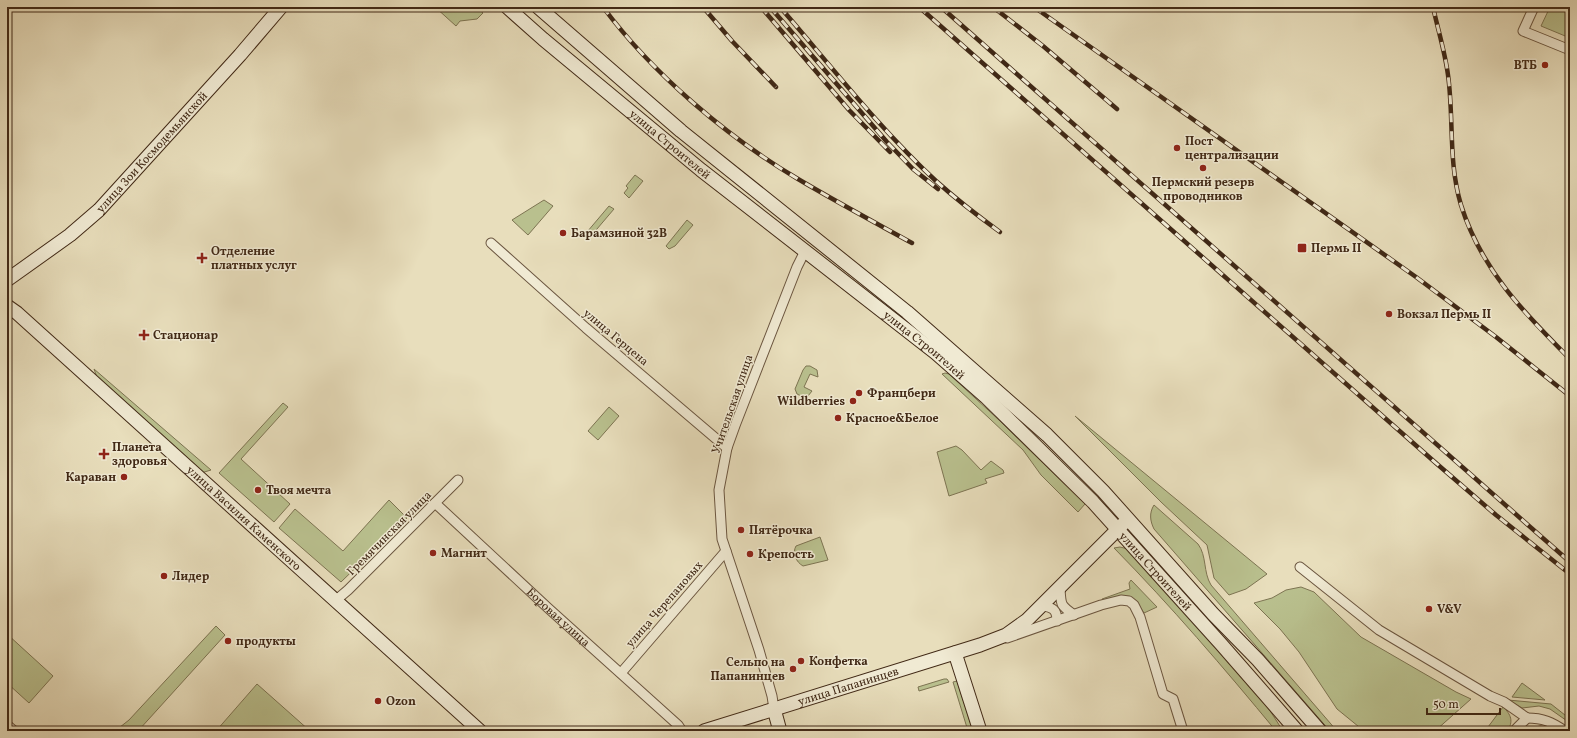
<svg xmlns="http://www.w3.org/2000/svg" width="1577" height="738" font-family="Vollkorn,serif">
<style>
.green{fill:#b9c08e;stroke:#7d7452}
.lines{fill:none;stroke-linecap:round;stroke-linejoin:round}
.street-casing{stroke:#6b5640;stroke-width:11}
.secondary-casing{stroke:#412916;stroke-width:15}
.street{stroke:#f0ead3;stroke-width:9}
.secondary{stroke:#f0ead3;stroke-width:13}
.rail-casing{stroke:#412916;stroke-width:4.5}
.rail{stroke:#f0ead3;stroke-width:3;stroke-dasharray:9;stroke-linecap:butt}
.poi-dot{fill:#8f2418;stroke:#f0ead3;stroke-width:1.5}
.labels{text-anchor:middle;stroke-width:3;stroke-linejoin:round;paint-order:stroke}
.poi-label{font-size:12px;font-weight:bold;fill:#412916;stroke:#f0ead3;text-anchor:start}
.street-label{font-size:12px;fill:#412916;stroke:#f0ead3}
</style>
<rect width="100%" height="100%" fill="#e8debc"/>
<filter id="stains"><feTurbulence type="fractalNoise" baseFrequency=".005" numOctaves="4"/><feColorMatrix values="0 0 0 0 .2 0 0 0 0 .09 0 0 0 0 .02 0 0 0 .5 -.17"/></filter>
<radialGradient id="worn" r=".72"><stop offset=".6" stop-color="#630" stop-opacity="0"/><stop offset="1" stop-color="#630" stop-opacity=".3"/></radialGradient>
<g class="green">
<polygon points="435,7 476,7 483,13 477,19 460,21 456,26"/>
<polygon points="1550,7 1570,7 1570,23 1567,29 1570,31 1570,38 1541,26"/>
<polygon points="635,175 643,181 629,198 624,193 628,188 626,186"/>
<polygon points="544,200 553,206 528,235 512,220"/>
<polygon points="609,206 614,209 591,236 587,232"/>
<polygon points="687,220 693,225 675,246 669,249 666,246"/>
<polygon points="806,366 810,366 817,370 818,377 810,374 804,387 812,391 808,396 803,397 797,394 795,389 803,370"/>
<polygon points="94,369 211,470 201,473 98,380"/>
<polygon points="945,373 949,374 1000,421 1085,504 1078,512 1041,475 1023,450 942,374"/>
<polygon points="283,403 288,407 241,459 290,504 274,522 219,473"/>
<polygon points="609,407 619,416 598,440 588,431"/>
<polygon points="1075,416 1267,574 1246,589 1229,595 1214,578 1207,545 1161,502"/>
<polygon points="956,446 962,450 981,470 991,461 1003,470 1004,473 985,479 987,483 949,496 937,452"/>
<polygon points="389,500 407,518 341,582 279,528 295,509 343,551"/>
<path d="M 1154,505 L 1198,544 C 1207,556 1203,572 1211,585 L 1337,731 L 1330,731 L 1154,529 C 1150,521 1149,513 1154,505 Z"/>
<path d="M 820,537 L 828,560 L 803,566 C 796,562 792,553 796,546 Z"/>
<path d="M 1120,547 L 1128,549 L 1135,555 L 1267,706 L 1283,731 L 1276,731 C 1224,668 1171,606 1114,548 Z"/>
<polygon points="1131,580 1157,607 1144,613 1136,601 1103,601 1102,599 1130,589 1129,583"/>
<polygon points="1301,587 1314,592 1361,637 1456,692 1471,699 1435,731 1364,731 1337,709 1299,652 1280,629 1254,603 1272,598 1286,590"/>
<polygon points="216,626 225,635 138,731 115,731 129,720"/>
<polygon points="7,634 53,676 29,703 7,683"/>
<polygon points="944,679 947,679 949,682 919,691 918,687"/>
<polygon points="957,681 973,731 968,731 953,682"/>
<polygon points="1522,683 1545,700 1512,697"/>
<polygon points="257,684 310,731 216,731"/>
<polygon points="1508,700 1551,704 1570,719 1570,723 1550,709 1539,706 1522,708"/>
<path d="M 1503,707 C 1511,714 1514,722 1507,731 L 1485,731 Z"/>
</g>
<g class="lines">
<defs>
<g id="street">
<polyline points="1534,7 1523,31 1570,50"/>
<polyline points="491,243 586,328 727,448"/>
<path id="s1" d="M 435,503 L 548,608 L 678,725 L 682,731"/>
<polyline points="1300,567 1379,630 1490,696 1504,702 1527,718"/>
<path d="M 1060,588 C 1061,605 1060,605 1074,615"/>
<polyline points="335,601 348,590 458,480"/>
<path d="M 1042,606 C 1053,607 1057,610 1057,621"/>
<polyline points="1007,638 1101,605 1121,600 1129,601 1134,605 1140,617 1163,694 1173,699 1183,731"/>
<polyline points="621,673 726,551"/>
<polyline points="774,709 772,696 759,650 722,539 719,490 727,448 736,423 797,267 805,251"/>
<path d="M 1527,718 C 1543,718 1552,722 1565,731"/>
<polyline points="7,725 14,731"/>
<polyline points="1514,731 1527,718"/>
<polyline points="1540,731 1541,731"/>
</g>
<g id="secondary">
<path id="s2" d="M 507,7 L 543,39 L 701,170 L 936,353 L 986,397 L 1093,502 L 1221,644 L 1297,731"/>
<polyline points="538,7 681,131 907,312 1047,435 1103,491 1213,614 1258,660 1320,731"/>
<path id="s3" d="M 7,280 L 70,235 L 99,210 L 240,55 L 281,7"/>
<path id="s4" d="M 7,306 L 17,313 L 480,731"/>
<polyline points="955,653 980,731"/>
<polyline points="774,709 780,731"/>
<path id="s5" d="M 704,731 L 980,645 L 1006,635 L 1027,620 L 1123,524"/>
</g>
</defs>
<use href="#street" class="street-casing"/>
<use href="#secondary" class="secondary-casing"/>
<use href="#street" class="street"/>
<use href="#secondary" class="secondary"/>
<defs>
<g id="rail">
<path d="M 603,7 C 652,73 727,137 798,179 C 835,201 874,222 912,243"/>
<polyline points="703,7 732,41 776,87"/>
<polyline points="761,7 849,110 890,152"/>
<polyline points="770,7 887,142 913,169 938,189"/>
<path d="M 780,7 C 831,66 879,128 936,181 C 956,199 978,216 1000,232"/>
<polyline points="919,7 1437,464 1496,515 1570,574"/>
<polyline points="941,7 1570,562"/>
<polyline points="993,7 1043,46 1117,109"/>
<polyline points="1034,7 1416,277 1496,337 1570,396"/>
<path d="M 1433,7 C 1438,30 1445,52 1448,75 C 1454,118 1448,162 1461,205 C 1481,269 1523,312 1570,359"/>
</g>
</defs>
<use href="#rail" class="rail-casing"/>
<use href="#rail" class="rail"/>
</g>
<g class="poi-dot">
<circle cx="1545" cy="65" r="4"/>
<circle cx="1177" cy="148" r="4"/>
<circle cx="1203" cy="168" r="4"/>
<circle cx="563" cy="233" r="4"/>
<rect x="1297" y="243" width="10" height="10" rx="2"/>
<path d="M200 252h4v4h4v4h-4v4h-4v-4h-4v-4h4z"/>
<circle cx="1389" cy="314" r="4"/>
<path d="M142 329h4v4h4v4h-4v4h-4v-4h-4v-4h4z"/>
<circle cx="859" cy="393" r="4"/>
<circle cx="853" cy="401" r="4"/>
<circle cx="838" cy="418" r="4"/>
<path d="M102 448h4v4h4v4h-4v4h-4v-4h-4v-4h4z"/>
<circle cx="124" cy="477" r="4"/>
<circle cx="258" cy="490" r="4"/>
<circle cx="741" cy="530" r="4"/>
<circle cx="433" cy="553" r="4"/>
<circle cx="750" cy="554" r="4"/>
<circle cx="164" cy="576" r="4"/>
<circle cx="1429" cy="609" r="4"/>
<circle cx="228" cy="641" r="4"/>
<circle cx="801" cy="661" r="4"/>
<circle cx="793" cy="669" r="4"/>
<circle cx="378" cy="701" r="4"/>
</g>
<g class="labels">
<g class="poi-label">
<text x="1537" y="69" text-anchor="end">ВТБ</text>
<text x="1185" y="145">Пост<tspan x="1185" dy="14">централизации</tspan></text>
<text x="1203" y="186" text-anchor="middle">Пермский резерв<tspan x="1203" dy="14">проводников</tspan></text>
<text x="571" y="237">Барамзиной 32В</text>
<text x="1311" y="252">Пермь II</text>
<text x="211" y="255">Отделение<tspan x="211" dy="14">платных услуг</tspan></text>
<text x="1397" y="318">Вокзал Пермь II</text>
<text x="153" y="339">Стационар</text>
<text x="867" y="397">Францбери</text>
<text x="845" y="405" text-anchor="end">Wildberries</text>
<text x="846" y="422">Красное&amp;Белое</text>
<text x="112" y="451">Планета<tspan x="112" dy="14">здоровья</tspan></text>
<text x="116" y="481" text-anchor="end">Караван</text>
<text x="266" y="494">Твоя мечта</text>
<text x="749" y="534">Пятёрочка</text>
<text x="441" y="557">Магнит</text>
<text x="758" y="558">Крепость</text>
<text x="172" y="580">Лидер</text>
<text x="1437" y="613">V&amp;V</text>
<text x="236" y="645">продукты</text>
<text x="809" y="665">Конфетка</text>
<text x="785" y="666" text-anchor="end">Сельпо на<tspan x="785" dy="14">Папанинцев</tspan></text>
<text x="386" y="705">Ozon</text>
</g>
<g class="street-label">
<text dy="4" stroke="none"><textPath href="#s2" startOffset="213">улица Строителей</textPath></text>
<text dy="4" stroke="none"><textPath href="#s3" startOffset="194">улица Зои Космодемьянской</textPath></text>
<text transform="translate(616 337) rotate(40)" y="4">улица Герцена</text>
<text dy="4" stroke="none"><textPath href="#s2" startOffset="537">улица Строителей</textPath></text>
<text transform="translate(732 404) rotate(-71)" y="4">Учительская улица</text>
<text dy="4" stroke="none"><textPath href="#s4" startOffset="318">улица Василия Каменского</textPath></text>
<text transform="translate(389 533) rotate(-45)" y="4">Гремячинская улица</text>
<text dy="4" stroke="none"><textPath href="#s2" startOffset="861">улица Строителей</textPath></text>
<text transform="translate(664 604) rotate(-49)" y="4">улица Черепановых</text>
<text dy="4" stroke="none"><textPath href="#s1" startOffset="168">Боровая улица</textPath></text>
<text dy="4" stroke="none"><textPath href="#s5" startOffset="151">улица Папанинцев</textPath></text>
</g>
</g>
<rect width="1577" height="738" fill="none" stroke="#e8debc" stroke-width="24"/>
<rect x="8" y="8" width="1561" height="722" fill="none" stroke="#412916" stroke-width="2"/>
<rect x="12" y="12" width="1553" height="714" fill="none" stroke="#412916"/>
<path d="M1427 708v6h73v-6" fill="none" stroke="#412916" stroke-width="2"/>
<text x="1433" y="708" font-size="12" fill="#412916" stroke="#f0ead3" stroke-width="3" paint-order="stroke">50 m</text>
<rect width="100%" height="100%" filter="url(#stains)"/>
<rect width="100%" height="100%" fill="url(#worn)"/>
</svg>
